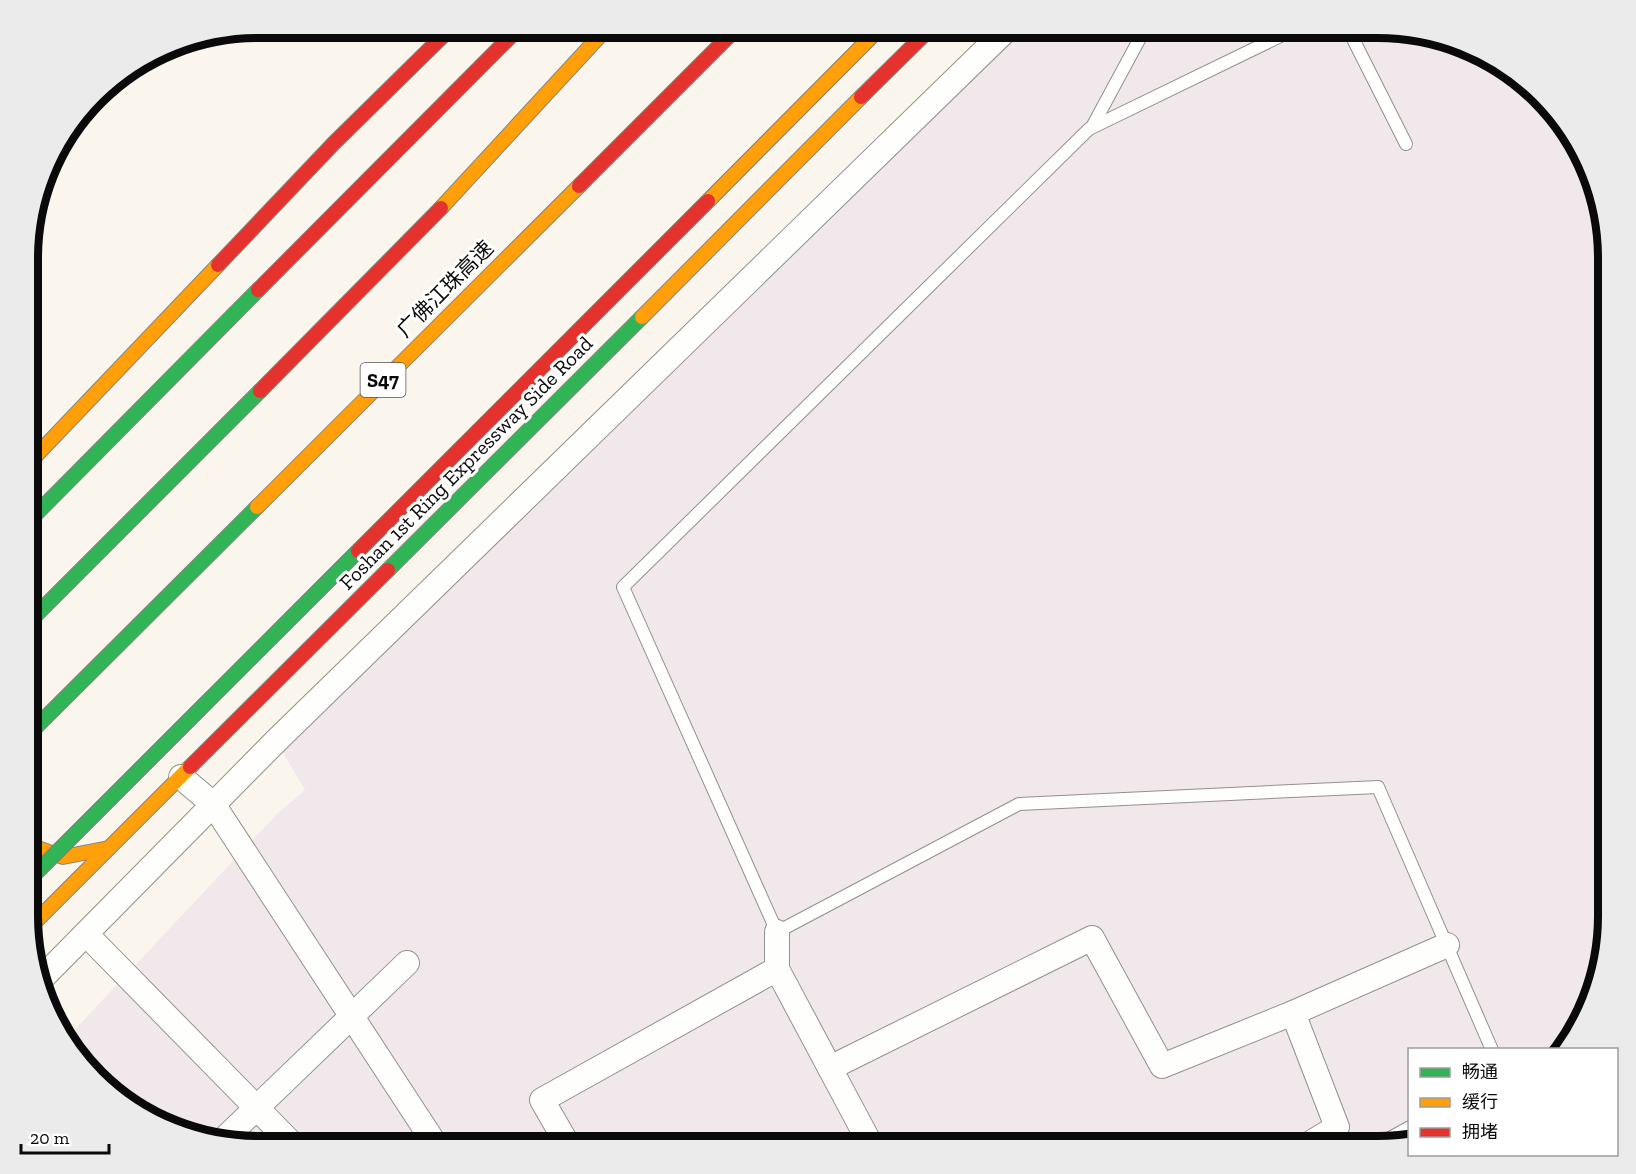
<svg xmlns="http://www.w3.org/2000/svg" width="1636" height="1174" font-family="'Zilla Slab','Noto Sans SC',serif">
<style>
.industrial{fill:#f1e8ec}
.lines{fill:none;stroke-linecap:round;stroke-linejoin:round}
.lane-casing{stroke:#92908c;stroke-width:14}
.street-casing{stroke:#92908c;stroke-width:26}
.fast-casing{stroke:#898783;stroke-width:16}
.slow-casing{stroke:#898783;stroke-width:16}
.jam-casing{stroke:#898783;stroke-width:16}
.lane{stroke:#fefefc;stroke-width:12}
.street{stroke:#fefefc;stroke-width:24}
.fast{stroke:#30b455;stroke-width:14}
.slow{stroke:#ff9f0a;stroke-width:14}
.jam{stroke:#e5322d;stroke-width:14}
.fast-bridge-casing{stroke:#7f7e7a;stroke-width:16;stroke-linecap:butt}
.slow-bridge-casing{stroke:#7f7e7a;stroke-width:16;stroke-linecap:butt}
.jam-bridge-casing{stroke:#7f7e7a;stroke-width:16;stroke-linecap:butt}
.fast-bridge{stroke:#30b455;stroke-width:14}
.slow-bridge{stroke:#ff9f0a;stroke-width:14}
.jam-bridge{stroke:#e5322d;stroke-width:14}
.labels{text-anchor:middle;stroke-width:6;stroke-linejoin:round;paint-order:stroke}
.shield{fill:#fff;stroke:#545454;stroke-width:1.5}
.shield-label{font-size:20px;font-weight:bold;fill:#0a0a0a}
.street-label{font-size:21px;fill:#0a0a0a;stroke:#fff}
.rim{fill:none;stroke:#0a0a0a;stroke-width:8}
</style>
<rect width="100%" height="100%" fill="#faf6ed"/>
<polygon class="industrial" points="1027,27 1393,27 1467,44 1519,75 1585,155 1609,243 1609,931 1592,1005 1566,1049 1410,1050 1409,1140 1379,1147 243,1147 183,1135 117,1099 65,1040 278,813 305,790 276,741"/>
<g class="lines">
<defs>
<g id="lane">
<polyline points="1299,27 1089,129 623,587 777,932 1019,804 1378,787 1492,1050"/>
<polyline points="1347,27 1406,144"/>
<polyline points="1092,127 1146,27"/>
<polyline points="1389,1145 1390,1138 1410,1127"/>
</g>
<g id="street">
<polyline points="181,777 213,804 437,1147"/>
<polyline points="777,932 777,969 872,1147"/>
<polyline points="86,934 295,1147"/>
<polyline points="40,980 276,741 1009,27"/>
<polyline points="1293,1013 1447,945"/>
<polyline points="830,1068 1092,938 1162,1066 1293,1013 1337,1127 1304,1147"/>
<polyline points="221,1142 407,963"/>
<polyline points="569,1147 542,1100 777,969"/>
</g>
<g id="fast">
<polyline points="29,521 258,290"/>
<polyline points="388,570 642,317"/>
<polyline points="29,622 260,391"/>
<polyline points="29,734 257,507"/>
</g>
<g id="slow">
<polyline points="441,208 608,27"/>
<polyline points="642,317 861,97"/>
<polyline points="29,463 218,265"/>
<polyline points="257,507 579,186"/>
<polyline points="29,845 63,857 109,848"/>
<polyline points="29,928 190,767"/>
</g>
<g id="jam">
<polyline points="861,97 932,27"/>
<polyline points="579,186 738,27"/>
<polyline points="218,265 334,143 452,27"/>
<polyline points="258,290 520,27"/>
<polyline points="260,391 441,208"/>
<polyline points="190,767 388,570"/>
</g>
</defs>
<use href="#lane" class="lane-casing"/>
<use href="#street" class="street-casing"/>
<use href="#fast" class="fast-casing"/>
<use href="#slow" class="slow-casing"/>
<use href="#jam" class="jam-casing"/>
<use href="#lane" class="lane"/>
<use href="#street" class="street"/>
<use href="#fast" class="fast"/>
<use href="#slow" class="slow"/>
<use href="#jam" class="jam"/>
<defs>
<polyline id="fast-bridge" points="29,880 358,551"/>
<polyline id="slow-bridge" points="708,201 881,27"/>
<polyline id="jam-bridge" points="358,551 708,201"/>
</defs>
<use href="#fast-bridge" class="fast-bridge-casing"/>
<use href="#slow-bridge" class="slow-bridge-casing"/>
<use href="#jam-bridge" class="jam-bridge-casing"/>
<use href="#fast-bridge" class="fast-bridge"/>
<use href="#slow-bridge" class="slow-bridge"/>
<use href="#jam-bridge" class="jam-bridge"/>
</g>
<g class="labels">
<rect class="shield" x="360.5" y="363" width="45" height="34" rx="4.5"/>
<g class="shield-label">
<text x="383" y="387">S47</text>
</g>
<g class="street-label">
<text transform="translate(445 289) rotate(-45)" y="7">广佛江珠高速</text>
<text transform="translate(466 463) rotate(-45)" y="7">Foshan 1st Ring Expressway Side Road</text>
</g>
</g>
<path d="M0 0H1636V1174H0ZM258 38H1378A220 220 0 0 1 1598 258V916A220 220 0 0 1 1378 1136H258A220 220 0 0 1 38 916V258A220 220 0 0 1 258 38Z" fill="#ebebeb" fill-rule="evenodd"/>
<path class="rim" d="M258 38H1378A220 220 0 0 1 1598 258V916A220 220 0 0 1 1378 1136H258A220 220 0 0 1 38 916V258A220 220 0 0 1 258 38Z"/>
<rect x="1408" y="1048" width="210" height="108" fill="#ffffff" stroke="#9d9d9d" stroke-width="1.5"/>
<rect x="1420" y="1068" width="30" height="9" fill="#30b455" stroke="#9d9d9d" stroke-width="1.5"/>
<text x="1462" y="1078" font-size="18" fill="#0a0a0a">畅通</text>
<rect x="1420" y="1098" width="30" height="9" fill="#ff9f0a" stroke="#9d9d9d" stroke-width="1.5"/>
<text x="1462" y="1108" font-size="18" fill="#0a0a0a">缓行</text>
<rect x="1420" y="1128" width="30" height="9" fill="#e5322d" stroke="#9d9d9d" stroke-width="1.5"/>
<text x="1462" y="1138" font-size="18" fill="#0a0a0a">拥堵</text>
<path d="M21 1144v9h88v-9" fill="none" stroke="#0a0a0a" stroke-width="3"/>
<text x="30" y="1144" font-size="18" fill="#0a0a0a" stroke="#ffffff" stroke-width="4.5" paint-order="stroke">20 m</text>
</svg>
